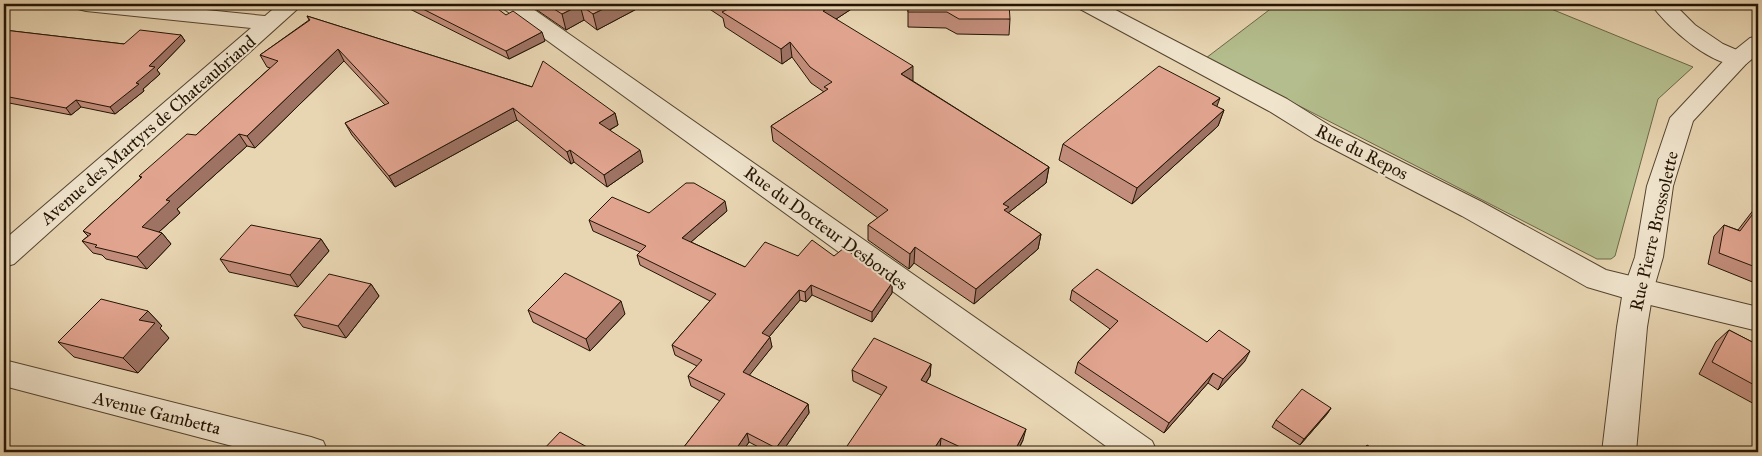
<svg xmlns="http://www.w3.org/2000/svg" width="1762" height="456" font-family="'IM FELL Great Primer',serif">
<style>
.green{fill:#b4bd8d;stroke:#6c6848}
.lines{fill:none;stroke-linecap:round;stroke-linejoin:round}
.minor-casing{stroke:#54442f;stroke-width:2}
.tertiary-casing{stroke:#54442f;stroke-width:2}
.minor{fill:#f0e4cd;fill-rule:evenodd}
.tertiary{fill:#f0e4cd;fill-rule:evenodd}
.wall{fill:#c28d7b;stroke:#231403}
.shaded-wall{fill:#9e7364;stroke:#231403}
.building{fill:#e1a48f;stroke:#231403}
.labels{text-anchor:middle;stroke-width:4;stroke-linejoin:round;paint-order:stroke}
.street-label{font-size:18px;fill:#231403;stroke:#f0e4cd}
</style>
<rect width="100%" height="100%" fill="#e8d5b2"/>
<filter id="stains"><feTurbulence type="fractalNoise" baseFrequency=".004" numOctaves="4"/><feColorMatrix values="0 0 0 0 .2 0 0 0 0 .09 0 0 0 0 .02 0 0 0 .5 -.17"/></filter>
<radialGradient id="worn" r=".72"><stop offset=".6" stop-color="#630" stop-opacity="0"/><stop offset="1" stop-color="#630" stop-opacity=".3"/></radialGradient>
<polygon class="green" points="1277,4 1539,4 1693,67 1658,99 1615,256 1611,259 1597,259 1206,58"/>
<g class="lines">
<defs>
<g id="minor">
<polygon points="75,4 147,4 265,16 279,4 303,4 14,264 4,267 4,240 251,28 86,11 78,9"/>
<polygon points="501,4 526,4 1152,441 1157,452 1114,452 504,9"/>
<polygon points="1077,4 1104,4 1287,99 1332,127 1482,202 1606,270 1758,307 1758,331 1638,302 1587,287 1462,216 1314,139 1269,111 1080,9"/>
<path d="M 1651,4 L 1674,4 L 1695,25 L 1723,44 L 1746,54 L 1750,59 L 1746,64 C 1716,72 1667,27 1651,4 Z"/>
<polygon points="4,360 311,437 323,441 328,452 255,452 4,386"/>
</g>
<polygon id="tertiary" points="1758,36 1758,54 1746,64 1693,121 1673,186 1663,257 1653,291 1647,327 1636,452 1602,452 1617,327 1623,291 1635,257 1647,186 1670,118 1730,54 1750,38"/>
</defs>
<use href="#minor" class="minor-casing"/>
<use href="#tertiary" class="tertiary-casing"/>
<use href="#minor" class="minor"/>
<use href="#tertiary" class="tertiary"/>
</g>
<g class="wall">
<polygon points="400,4 473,4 506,15 545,41 509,59"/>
<polygon points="535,4 646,4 597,30 584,20 566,30 537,10"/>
<polygon points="702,4 856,4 856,6 836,19 913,81 1049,167 1046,183 1008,213 1041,234 1038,249 974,304 914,263 909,269 868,240 868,225 878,218 773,141 771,126 824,92 811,83 792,57 782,64 725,27 723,18"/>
<polygon points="908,4 1010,19 1009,35 957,34 946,28 908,27"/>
<polygon points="307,16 615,113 618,125 610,130 643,162 607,187 574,162 571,164 517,120 395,187 352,135 345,123 385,105 344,61 255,148 247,146 177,209 180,213 159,232 162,233 171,244 147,269 106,259 102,255 93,253 82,241 88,236 83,231 141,178 139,176 196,135 270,68 267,67 260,55 309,20"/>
<polygon points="4,30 124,44 181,35 185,41 157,70 160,74 143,89 144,91 115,114 81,107 71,115 4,102"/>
<polygon points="1217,107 1224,110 1218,126 1132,204 1059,160 1063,144"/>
<polygon points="1758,204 1758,279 1755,283 1708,264 1714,236 1724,225 1738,230"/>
<polygon points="727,211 691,242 745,267 798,256 834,256 892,283 892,293 872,322 812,295 806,302 800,300 769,337 772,347 749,375 808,404 809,413 782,452 768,452 749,442 742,452 680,452 720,401 691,386 688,376 697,366 675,355 672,345 710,301 640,265 637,255 640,252 593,231 589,220 649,213"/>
<polygon points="321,239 329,251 298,287 229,272 220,259"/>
<polygon points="371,284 379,296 346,338 303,327 294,315"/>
<polygon points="1072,290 1207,342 1245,361 1218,390 1208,383 1164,433 1075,373 1078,362 1110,329 1070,300"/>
<polygon points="528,310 625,314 590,351 533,322"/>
<polygon points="148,311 162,326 160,328 169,338 138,373 74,357 58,342"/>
<polygon points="1729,330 1758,345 1758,406 1699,374 1716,342"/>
<polygon points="931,364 930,376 926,383 1023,440 1017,452 947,452 940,449 881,395 853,381 852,370"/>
<polygon points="1331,408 1327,414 1300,445 1272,427 1276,420"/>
</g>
<g class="shaded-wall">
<polygon points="613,4 646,4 597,30 593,14"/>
<polygon points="835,4 856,4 856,6 824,27 823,11"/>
<polygon points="580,5 584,20 566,30 562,14"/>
<polygon points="542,32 545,41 509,59 506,51"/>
<polygon points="181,35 185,41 157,70 160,74 143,89 144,91 115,114 110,107 136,83 149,66"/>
<polygon points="790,42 792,57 782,64 781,49"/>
<polygon points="338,49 344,61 255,148 247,136"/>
<polygon points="913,66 913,81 901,74"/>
<polygon points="1220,98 1214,114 1212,104"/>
<polygon points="76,100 81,107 71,115 66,108"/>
<polygon points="513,108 517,120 395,187 389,176"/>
<polygon points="1224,110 1218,126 1132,204 1137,188"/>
<polygon points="615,113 618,125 602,134 599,123"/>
<polygon points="239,134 247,146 177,209 180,213 151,239 142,227 166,200"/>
<polygon points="570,150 574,162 571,164 567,152"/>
<polygon points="640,150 643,162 607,187 604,175"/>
<polygon points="1049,167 1046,183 1008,213 1006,223 1003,204"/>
<polygon points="725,201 727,211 684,248 682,238"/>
<polygon points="162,233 171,244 147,269 137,257"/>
<polygon points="1041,234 1038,249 974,304 976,289"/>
<polygon points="321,239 329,251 298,287 290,275"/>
<polygon points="915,247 914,263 909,269 910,254"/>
<polygon points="892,283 892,293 872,322 872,312"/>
<polygon points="371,284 379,296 346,338 338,326"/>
<polygon points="811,285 812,295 806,302 805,292"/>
<polygon points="799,290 800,300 764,343 762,333"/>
<polygon points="621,301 625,314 590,351 586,339"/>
<polygon points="148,311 162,326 160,328 169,338 138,373 123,358 139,320"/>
<polygon points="770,337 772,347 744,382 743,372"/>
<polygon points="1250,351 1245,361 1218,390 1223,379"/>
<polygon points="931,364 930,376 920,392 921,380"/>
<polygon points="1213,373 1208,383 1164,433 1169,423"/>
<polygon points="808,404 809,413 782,452 777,452 776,448"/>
<polygon points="1331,408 1327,414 1300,445 1304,439"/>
<polygon points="1026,429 1023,440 1017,452 1014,452"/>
<polygon points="747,433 749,442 742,452 734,452"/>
<polygon points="941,438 940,449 938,452 932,452"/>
<polygon points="587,447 590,452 583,452"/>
</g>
<g class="building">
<polygon points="413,4 491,4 506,15 513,11 542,32 506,51"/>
<polygon points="546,4 613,4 593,14 580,5 562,14"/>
<polygon points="723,4 835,4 823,11 913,66 901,74 1049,167 1003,204 1009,207 1004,210 1041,234 976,289 915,247 910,254 868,225 888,210 771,126 828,89 824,87 832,82 810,67 790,42 781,49 722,12 730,8"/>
<polygon points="908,4 1009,4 1010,19 959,19 947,12 908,12"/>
<polygon points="307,16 532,87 543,61 615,113 599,123 640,150 604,175 570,150 567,152 513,108 389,176 345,123 389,103 338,49 247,136 239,134 166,200 170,201 142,227 162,233 137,257 95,247 97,245 82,241 91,234 83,231 142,177 139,176 187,134 196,135 278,61 260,55 310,20"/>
<polygon points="4,30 124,44 140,30 181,35 149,66 155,67 136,83 139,84 110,107 76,100 66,108 4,96"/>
<polygon points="1159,66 1220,98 1212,104 1224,110 1137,188 1063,144"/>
<polygon points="686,183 694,183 725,201 682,238 745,267 765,242 798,256 812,240 834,256 844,248 892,283 872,312 811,285 805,292 799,290 762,333 770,337 743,372 808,404 776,448 747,433 734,452 680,452 725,394 688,376 702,360 672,345 716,294 637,255 646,246 589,220 612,197 649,213"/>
<polygon points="1758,207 1758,268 1719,253 1724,225 1740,231"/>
<polygon points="251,225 321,239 290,275 220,259"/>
<polygon points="1097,269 1207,342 1219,330 1250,351 1223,379 1213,373 1169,423 1078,362 1118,321 1072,290"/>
<polygon points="565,273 621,301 586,339 528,310"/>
<polygon points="329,274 371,284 338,326 294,315"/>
<polygon points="101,299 148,311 139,320 155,323 123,358 58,342"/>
<polygon points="1729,330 1758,345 1758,387 1712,362"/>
<polygon points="874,338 931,364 921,380 1026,429 1014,452 971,452 941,438 932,452 843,452 887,387 852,370"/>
<polygon points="1302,389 1331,408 1304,439 1276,420"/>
<polygon points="560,432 587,447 583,452 541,452"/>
<polygon points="1367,445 1379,452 1361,452"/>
</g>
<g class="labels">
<g class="street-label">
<text transform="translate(148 130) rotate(-41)" y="6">Avenue des Martyrs de Chateaubriand</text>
<text transform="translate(1362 152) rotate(27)" y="6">Rue du Repos</text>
<text transform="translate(826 228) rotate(36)" y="6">Rue du Docteur Desbordes</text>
<text transform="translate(1654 231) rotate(-77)" y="6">Rue Pierre Brossolette</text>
<text transform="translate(157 413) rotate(14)" y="6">Avenue Gambetta</text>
</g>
</g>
<rect width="1762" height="456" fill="none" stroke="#e8d5b2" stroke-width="20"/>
<rect x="5" y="5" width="1752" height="446" fill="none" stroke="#231403" stroke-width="2.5"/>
<rect x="10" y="10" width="1742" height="436" fill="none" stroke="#231403"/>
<rect width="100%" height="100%" filter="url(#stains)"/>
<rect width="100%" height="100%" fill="url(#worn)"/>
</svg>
